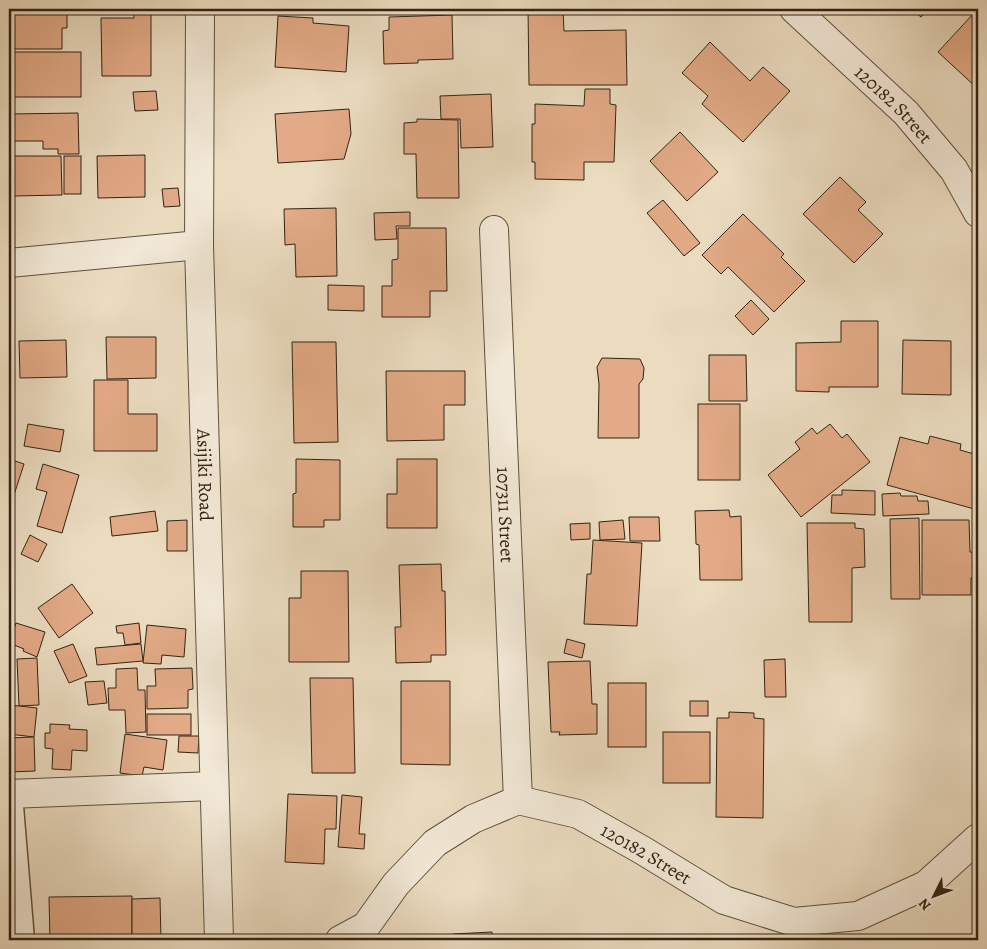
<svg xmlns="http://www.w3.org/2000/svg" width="987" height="949" font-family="Alegreya,serif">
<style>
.building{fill:#e2aa86;stroke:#322312}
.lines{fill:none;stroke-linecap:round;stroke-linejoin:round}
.lane-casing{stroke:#60513e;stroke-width:25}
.street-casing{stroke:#60513e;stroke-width:30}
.lane{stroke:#f2e8d6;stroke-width:22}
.street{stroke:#f2e8d6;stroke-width:28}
.labels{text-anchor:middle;stroke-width:4.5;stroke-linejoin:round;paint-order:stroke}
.street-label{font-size:19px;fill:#322312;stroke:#f2e8d6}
</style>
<rect width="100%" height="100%" fill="#ebdcc0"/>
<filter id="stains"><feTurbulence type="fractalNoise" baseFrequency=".004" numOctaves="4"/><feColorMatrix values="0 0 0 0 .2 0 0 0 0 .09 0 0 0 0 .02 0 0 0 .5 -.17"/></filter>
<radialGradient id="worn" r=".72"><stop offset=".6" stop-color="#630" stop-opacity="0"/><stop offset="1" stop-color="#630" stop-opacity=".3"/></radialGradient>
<g class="building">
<polygon points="528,9 563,9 564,31 626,30 627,85 529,85"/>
<polygon points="911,9 928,9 921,17"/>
<polygon points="67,11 67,28 62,28 62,49 12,49 12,12"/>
<polygon points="134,11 151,11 151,76 102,76 101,18 134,18"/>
<polygon points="973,14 978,19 978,89 938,52"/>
<polygon points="452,15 453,59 418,60 418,63 384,64 383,31 389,30 389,17"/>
<polygon points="278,16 313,18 313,23 349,26 346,72 275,67"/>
<polygon points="710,42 750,81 763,67 790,91 743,142 702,104 708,96 682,73"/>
<rect x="13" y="52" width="68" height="45"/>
<polygon points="585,89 610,89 610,104 616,105 614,162 584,162 584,180 535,179 535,162 532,162 532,124 535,124 535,104 584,106"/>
<polygon points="156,91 158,110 135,111 133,92"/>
<polygon points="491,94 493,147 461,148 460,119 441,119 440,96"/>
<polygon points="349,109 351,134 344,159 278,163 275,114"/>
<polygon points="78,113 79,154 58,154 58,149 43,149 43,141 9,141 9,114"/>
<polygon points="417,119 458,120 459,198 417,198 416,154 404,154 404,123 417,122"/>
<polygon points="680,132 718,172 687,201 650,161"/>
<polygon points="145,155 145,197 98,198 97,156"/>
<polygon points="13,156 61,156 62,195 13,196"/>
<rect x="64" y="156" width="17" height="38"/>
<polygon points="840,177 866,202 858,210 883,234 854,263 803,214"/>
<polygon points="178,188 180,206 164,207 162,189"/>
<polygon points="663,200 700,243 684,256 647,213"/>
<polygon points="336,208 337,276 296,277 295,244 285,245 284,209"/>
<polygon points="410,212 410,226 396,226 397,239 375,240 374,213"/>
<polygon points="743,214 784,254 781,257 805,281 774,312 728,267 721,274 702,255"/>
<polygon points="398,228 446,228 447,291 430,291 430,317 382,317 382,286 392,286 392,260 398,259"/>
<polygon points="328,285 364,286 364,311 328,310"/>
<polygon points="751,300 769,319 753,335 735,316"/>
<polygon points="841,321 878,321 878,387 829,387 829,392 796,391 796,343 841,342"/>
<polygon points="106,337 156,337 156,378 107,379"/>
<polygon points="66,340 67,377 20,378 19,341"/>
<polygon points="903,340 951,341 951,395 902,394"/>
<polygon points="292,342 336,342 338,442 294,443"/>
<polygon points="709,355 746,355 747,401 709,401"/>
<polygon points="602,358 640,359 644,368 643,379 639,384 639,438 598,438 599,384 597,367"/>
<polygon points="386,371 465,371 465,405 444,405 444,440 387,441"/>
<polygon points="94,380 128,380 128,414 157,414 157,451 94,451"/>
<rect x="698" y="404" width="42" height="76"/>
<polygon points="28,424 64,430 60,452 24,446"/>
<polygon points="830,424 842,438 847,434 870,462 801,517 768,475 800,449 795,442 812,428 817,434"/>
<polygon points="930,436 961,444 960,450 978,455 975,471 978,472 978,510 887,485 900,437 928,444"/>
<polygon points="9,459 24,464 13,498 9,497"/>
<polygon points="296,459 340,460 340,520 324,520 324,527 293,527 293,494 296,493"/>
<polygon points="397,459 437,459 437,528 387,528 387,494 397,494"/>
<polygon points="43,464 79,475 62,533 37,526 47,492 36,489"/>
<polygon points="842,490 875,491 875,515 831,513 832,495 842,495"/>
<polygon points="900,493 901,496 917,496 918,501 928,501 929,514 883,516 882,494"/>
<polygon points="729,510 730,517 741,516 742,580 700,580 699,545 696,544 695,511"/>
<polygon points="155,511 158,531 112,536 110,517"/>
<polygon points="629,517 659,517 660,541 630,541"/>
<polygon points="919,518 920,599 891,599 890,519"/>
<polygon points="187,520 187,551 167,551 167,521"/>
<polygon points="623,520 625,539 600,540 599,522"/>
<polygon points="922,520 969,520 970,552 976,553 976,577 971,578 971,595 922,595"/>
<polygon points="590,523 590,539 571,540 570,524"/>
<polygon points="807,523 855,523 855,528 864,529 865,567 852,568 852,622 809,622"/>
<polygon points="30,535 47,544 38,562 21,554"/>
<polygon points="593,540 642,543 637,626 584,624 587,574 591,574"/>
<polygon points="441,564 442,591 445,591 446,655 431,655 431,662 396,663 395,627 401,627 399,565"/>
<polygon points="301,571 348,571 349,662 289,662 289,598 301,598"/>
<polygon points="72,584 93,613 59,638 38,608"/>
<polygon points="16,623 45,632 37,657 23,651 24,649 9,643"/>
<polygon points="139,623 141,643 125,645 123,633 117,633 116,626"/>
<polygon points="147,625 186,629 184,657 162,655 161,664 143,663"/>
<polygon points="567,639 585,644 582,658 564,653"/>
<polygon points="73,644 87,676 69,683 54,651"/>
<polygon points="141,644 143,661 97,665 95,648"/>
<polygon points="37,658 39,705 19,706 17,659"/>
<polygon points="785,659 786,697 765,697 764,660"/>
<polygon points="590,661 592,704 597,704 597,734 559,735 560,732 551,732 548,662"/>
<polygon points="137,668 138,690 145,690 146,732 126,733 125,710 109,710 108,688 116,688 116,669"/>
<polygon points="192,668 193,689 188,690 188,708 147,709 147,686 156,686 155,669"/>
<polygon points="310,678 353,678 355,773 312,773"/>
<polygon points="104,681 107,703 88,705 85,682"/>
<polygon points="401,681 450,681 450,765 401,764"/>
<rect x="608" y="683" width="38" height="64"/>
<rect x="690" y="701" width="18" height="15"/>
<polygon points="10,705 37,708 34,737 9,734"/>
<polygon points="729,712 754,713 754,718 764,719 763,818 716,817 717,718 729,718"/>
<rect x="147" y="714" width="44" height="21"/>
<polygon points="50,724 70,725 69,729 87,730 87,751 72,750 71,770 52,769 53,749 45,748 45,733 50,733"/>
<rect x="663" y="732" width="47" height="51"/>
<polygon points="125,734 167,740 163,770 144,767 142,776 120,773"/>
<polygon points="179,736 199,736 198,753 178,752"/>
<polygon points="34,737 35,771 9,772 9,738"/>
<polygon points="288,794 337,796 336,829 325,829 324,864 285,862"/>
<polygon points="342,795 362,797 359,834 365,834 364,849 338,847"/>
<polygon points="132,896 132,940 50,940 49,897"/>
<polygon points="160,898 161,940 132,940 132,899"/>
<polygon points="492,932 492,940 453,940 453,934"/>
<polygon points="615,937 615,940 581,940 581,939"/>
</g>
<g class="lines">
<defs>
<polyline id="lane" points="11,794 23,940"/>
<g id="street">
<path id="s1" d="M 200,9 L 199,245 L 219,940"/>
<path id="s2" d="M 794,9 L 906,113 L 954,170 L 978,213"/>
<path id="s3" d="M 494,230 L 518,800"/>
<polyline points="9,263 199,245"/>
<polyline points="9,794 213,786"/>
<path id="s4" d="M 340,940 L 366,926 L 396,884 L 435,843 L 473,819 L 518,800 L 578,814 L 642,850 L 724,900 L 794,922 L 858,916 L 926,885 L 978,838"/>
</g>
</defs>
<use href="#lane" class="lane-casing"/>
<use href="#street" class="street-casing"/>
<use href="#lane" class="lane"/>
<use href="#street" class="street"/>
</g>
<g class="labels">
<g class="street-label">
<text dy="7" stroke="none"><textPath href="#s2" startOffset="138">120182 Street</textPath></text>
<text dy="7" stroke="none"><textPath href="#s1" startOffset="466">Asijiki Road</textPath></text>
<text dy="7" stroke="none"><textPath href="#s3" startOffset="285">107311 Street</textPath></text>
<text dy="7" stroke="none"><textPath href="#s4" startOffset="372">120182 Street</textPath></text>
</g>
</g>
<rect width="987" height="949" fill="none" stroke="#ebdcc0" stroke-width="30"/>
<rect x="10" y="10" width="967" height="929" fill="none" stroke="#322312" stroke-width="2.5"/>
<rect x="15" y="15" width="957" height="919" fill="none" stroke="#322312"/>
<g transform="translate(934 896) rotate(228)" stroke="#f2e8d6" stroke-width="4" paint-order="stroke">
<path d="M0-4L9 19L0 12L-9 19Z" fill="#322312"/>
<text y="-8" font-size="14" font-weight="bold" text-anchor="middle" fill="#322312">N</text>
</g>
<rect width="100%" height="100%" filter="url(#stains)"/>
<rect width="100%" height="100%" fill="url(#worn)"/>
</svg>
